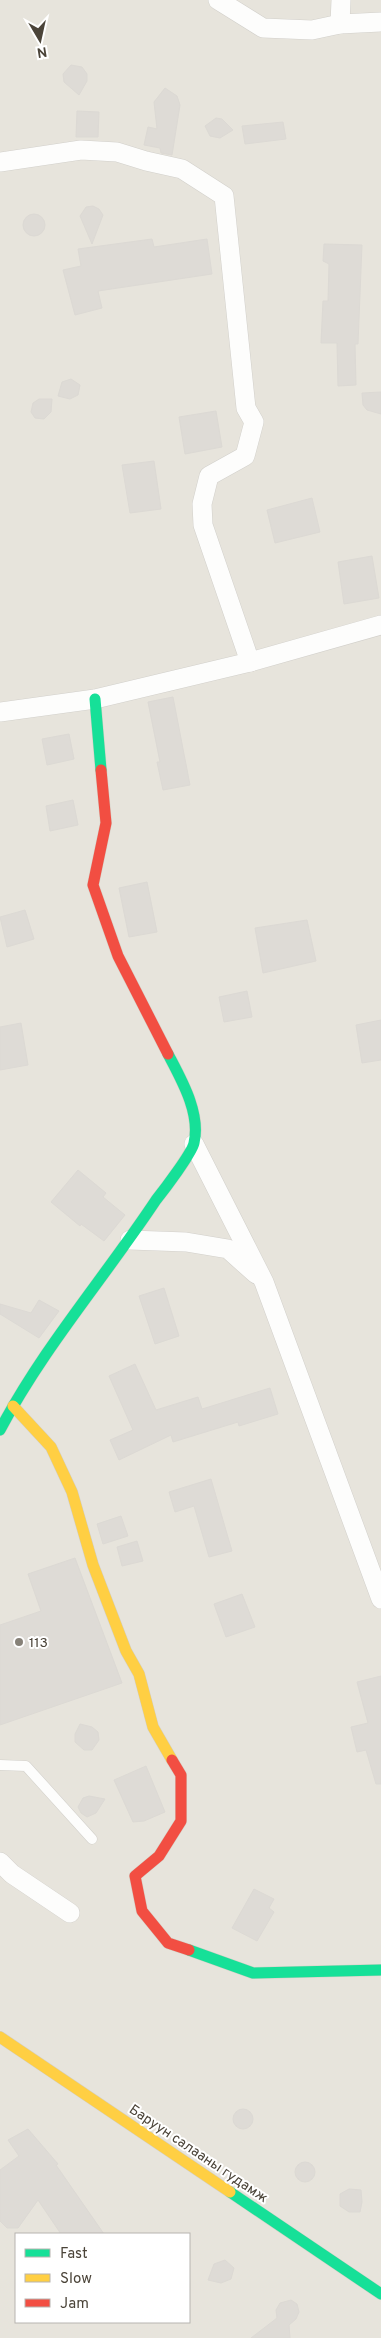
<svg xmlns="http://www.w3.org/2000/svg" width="381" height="2338" font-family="Overpass,sans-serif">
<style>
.residential{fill:#e7e4dc;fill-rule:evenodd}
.building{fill:#dedbd6;stroke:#dcd9d4}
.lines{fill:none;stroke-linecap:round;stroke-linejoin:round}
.lane-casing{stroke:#d2d0cb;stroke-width:11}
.street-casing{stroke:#d2d0cb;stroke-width:20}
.fast-casing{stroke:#d3cfc5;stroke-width:12}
.slow-casing{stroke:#d3cfc5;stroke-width:12}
.jam-casing{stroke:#d3cfc5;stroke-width:12}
.lane{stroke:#fdfdfc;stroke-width:10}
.street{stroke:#fdfdfc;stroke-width:19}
.fast{stroke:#16e098;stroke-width:11}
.slow{stroke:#ffcf43;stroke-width:11}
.jam{stroke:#f24e42;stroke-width:11}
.poi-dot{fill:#868178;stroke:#fff;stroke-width:2}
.labels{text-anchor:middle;stroke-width:4;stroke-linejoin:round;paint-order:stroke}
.poi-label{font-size:14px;fill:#4b4439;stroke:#fff;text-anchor:start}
.street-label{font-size:14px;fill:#4b4439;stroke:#fff}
</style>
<rect width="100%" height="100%" fill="#f4f2ee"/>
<path class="residential" d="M 0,0 L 381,0 L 381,2338 L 0,2338 ZM 16,2234 L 189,2234 L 189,2322 L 16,2322 Z"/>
<g class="building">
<polygon points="71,65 82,67 87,74 87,81 79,95 64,82 63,74"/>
<polygon points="165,88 177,96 180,105 172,155 161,153 160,148 144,145 148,127 157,129 154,102"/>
<polygon points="77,111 99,112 98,137 76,137"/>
<polygon points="216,118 222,119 233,130 220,138 210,136 205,126"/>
<polygon points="283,122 286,139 245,144 242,126"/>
<polygon points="93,206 99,209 103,215 92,244 80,216 86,207"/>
<circle cx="34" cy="225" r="11"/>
<polygon points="152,239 154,247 207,239 212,274 98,291 102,308 75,315 63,270 81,266 78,249"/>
<polygon points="324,244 362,245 358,344 355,344 356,385 338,386 337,343 321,343 323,301 328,301 329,264 323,261"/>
<polygon points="71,379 80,385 78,395 70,399 58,396 62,382"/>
<polygon points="381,392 381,414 367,410 363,405 362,393"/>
<polygon points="39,399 52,399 51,412 44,419 35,418 31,412 33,403"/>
<polygon points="216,411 222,447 185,454 179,417"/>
<polygon points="154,461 161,509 130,513 122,465"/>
<polygon points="312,498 320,532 275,543 267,510"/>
<polygon points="372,556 379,598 344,604 338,562"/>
<polygon points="173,697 190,785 163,790 157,762 160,762 148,702"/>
<polygon points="69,734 74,759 47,765 42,739"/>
<polygon points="73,800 78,825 50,831 46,806"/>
<polygon points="147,882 157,932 129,937 119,888"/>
<polygon points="25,910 34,939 7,947 0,917"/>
<polygon points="307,920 316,961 263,973 255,928"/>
<polygon points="247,991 252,1017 224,1022 219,997"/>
<polygon points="381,1020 381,1060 362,1063 356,1025"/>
<polygon points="21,1023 28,1065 0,1070 0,1027"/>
<polygon points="78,1170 106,1193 103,1197 125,1215 104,1241 81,1224 80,1226 51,1202"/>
<polygon points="164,1288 179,1336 155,1344 139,1296"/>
<polygon points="39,1300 59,1311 39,1338 0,1314 0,1304 31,1313"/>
<polygon points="135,1364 156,1410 198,1397 202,1409 270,1388 278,1414 239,1426 238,1422 173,1442 171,1435 119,1460 110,1440 133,1430 109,1376"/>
<polygon points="211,1479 232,1551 209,1557 194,1506 175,1512 169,1492"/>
<polygon points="121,1516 128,1536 103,1544 97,1524"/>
<polygon points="137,1541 143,1561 122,1566 117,1547"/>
<polygon points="75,1558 122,1683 0,1725 0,1625 41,1611 28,1574"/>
<polygon points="242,1594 255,1627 226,1637 214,1604"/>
<polygon points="381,1676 381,1784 376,1784 366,1750 357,1752 351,1727 368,1723 357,1682"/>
<polygon points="80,1724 92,1727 98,1732 99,1740 92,1750 84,1750 75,1742 75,1734"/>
<polygon points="146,1766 165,1812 144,1821 133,1822 114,1780"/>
<polygon points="89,1796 105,1799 96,1813 87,1817 81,1813 78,1807 83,1798"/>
<polygon points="254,1889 274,1899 269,1908 274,1912 257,1941 232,1928"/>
<circle cx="243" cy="2119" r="10"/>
<polygon points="28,2129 58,2164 56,2165 104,2234 61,2234 38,2200 18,2228 7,2228 0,2221 0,2170 19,2156 8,2140"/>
<circle cx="305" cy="2172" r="10"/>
<polygon points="349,2189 361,2190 362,2202 360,2212 349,2212 340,2206 340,2194"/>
<polygon points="225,2260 234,2268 231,2279 221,2283 208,2280 214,2264"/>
<polygon points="291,2300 297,2304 299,2312 296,2319 289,2325 290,2338 251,2338 277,2318 276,2310 280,2303"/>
</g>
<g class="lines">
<defs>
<polyline id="lane" points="0,1765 26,1766 92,1839"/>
<g id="street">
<polyline points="218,0 263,28 312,30 340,24 381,22"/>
<polyline points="340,24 341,0"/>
<polyline points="0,162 81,150 117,152 146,161 182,169 224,196 246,408 254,422 245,456 209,476 202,504 203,525 250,662"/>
<polyline points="0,712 95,699 250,662 381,625"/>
<polyline points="194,1144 264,1282 381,1599"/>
<polyline points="130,1240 186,1242 228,1249 256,1274"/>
<polyline points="0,1862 12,1874 70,1913"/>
</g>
<g id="fast">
<polyline points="95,699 101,770"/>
<path d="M 0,1430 C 43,1348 105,1277 156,1200 C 164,1190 192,1153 194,1143 C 201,1113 181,1079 168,1054"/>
<polyline points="189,1950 253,1973 381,1970"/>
<polyline points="230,2192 381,2294"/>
</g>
<g id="slow">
<polyline points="13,1406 51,1447 72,1492 93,1565 126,1651 139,1674 153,1727 172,1760"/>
<polyline points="0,2037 230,2192"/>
</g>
<g id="jam">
<polyline points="101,770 106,823 93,885 118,956 168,1054"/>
<polyline points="172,1760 181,1775 181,1821 159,1856 135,1876 142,1911 168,1943 189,1950"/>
</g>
</defs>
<use href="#lane" class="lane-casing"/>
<use href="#street" class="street-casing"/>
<use href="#fast" class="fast-casing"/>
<use href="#slow" class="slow-casing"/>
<use href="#jam" class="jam-casing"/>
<use href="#lane" class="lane"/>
<use href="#street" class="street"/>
<use href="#fast" class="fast"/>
<use href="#slow" class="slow"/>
<use href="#jam" class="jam"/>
</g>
<circle class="poi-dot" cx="19" cy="1642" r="5"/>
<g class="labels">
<g class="poi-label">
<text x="29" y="1647">113</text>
</g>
<g class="street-label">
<text transform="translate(199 2153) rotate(34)" y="5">Баруун салааны гудамж</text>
</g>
</g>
<rect x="15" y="2233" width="175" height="90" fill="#ffffff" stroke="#b7b4b0"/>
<rect x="25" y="2249" width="25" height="8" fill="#16e098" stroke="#b7b4b0"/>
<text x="60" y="2258" font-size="15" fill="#4b4439">Fast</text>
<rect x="25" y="2274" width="25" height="8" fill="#ffcf43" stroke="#b7b4b0"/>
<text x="60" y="2283" font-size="15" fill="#4b4439">Slow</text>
<rect x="25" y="2299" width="25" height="8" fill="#f24e42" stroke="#b7b4b0"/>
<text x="60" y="2308" font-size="15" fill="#4b4439">Jam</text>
<g transform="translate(40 40) rotate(171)" stroke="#ffffff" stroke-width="4" paint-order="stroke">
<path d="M0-4L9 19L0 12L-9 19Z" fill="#4b4439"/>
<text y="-8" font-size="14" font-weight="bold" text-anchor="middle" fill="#4b4439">N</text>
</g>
</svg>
